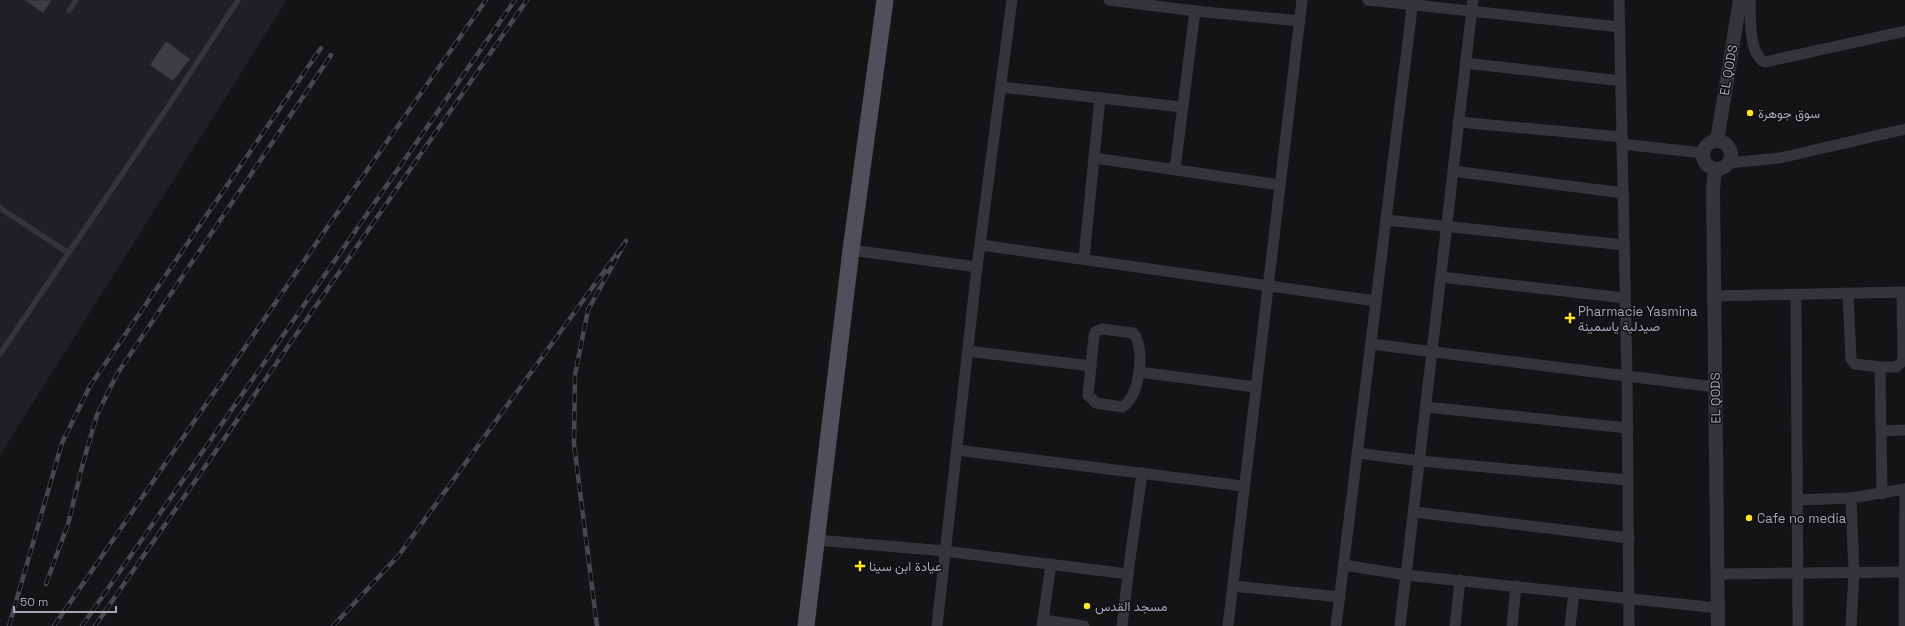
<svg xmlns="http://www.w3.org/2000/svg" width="1905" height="626" font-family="'Space Grotesk',Vazirmatn,sans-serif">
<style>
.built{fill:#201f23}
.building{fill:#3e3d43;stroke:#2e2d32}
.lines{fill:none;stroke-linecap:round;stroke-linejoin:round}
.service{stroke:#35343b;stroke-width:5.5}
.minor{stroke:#35343b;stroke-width:11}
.tertiary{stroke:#35343b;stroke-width:14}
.primary{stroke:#50505a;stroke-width:17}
.rail-casing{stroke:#474750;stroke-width:4.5}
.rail{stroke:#0f0f11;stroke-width:3;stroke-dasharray:9;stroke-linecap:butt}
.poi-dot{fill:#ffe422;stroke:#0f0f11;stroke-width:1.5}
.labels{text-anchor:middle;stroke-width:3;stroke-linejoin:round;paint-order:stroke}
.street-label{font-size:13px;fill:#a4a6b7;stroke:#0f0f11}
.poi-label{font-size:13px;fill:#a4a6b7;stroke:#0f0f11;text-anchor:start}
</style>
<rect width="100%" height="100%" fill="#141316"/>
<polygon class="built" points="0,0 287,0 0,455"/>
<g class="building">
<polygon points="25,0 52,0 43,13"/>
<polygon points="166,41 190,59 173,81 150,65"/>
</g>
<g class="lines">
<g class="service">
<polyline points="69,11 76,0"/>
<polyline points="0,208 67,252"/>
<polyline points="0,354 171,102 238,0"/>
</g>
<g class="minor">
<polyline points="1109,0 1195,11 1300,21"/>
<polyline points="1368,0 1620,27"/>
<polyline points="1619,0 1627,376 1629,626"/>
<path d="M 1750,0 C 1751,16 1748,55 1765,62 L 1905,31"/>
<polyline points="1465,63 1621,81"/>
<polyline points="1001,87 1182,107"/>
<polyline points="1458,122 1622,137"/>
<polyline points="1622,144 1703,153"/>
<polyline points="1094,158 1280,185"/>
<polyline points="1729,163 1780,158 1905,129"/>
<polyline points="1175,169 1195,11"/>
<polyline points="1453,171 1623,193"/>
<polyline points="1386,220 1624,245"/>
<polyline points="981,245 1376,301"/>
<polyline points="851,250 977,267"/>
<polyline points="1084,258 1100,98"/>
<polyline points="1441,277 1625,298"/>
<polyline points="1848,293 1851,359 1855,364 1880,367 1882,494"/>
<polyline points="1796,295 1798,626"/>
<polyline points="1714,296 1905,292"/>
<path d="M 1102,329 L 1133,333 C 1146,346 1140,398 1122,407 L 1096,403 L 1088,395 L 1094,336 L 1095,332 Z"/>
<polyline points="1371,344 1715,387"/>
<polyline points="968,351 1091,366"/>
<polyline points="1880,367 1896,367 1903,361 1902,292"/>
<polyline points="1139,372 1256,387"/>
<polyline points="1426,407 1628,428"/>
<polyline points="1881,431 1905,430"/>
<polyline points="957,450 1243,486"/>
<polyline points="1357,453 1420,461 1628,480"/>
<polyline points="1851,498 1854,572 1851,626"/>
<polyline points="1797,500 1851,498 1905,489"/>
<polyline points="1414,512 1629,538"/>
<polyline points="817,540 945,551 1128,574 1142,473"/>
<polyline points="1344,565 1406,575 1718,608"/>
<polyline points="1718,574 1905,572"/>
<polyline points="1233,586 1340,597"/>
<polyline points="1043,620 1084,626"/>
<polyline points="937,626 977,267 1012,0"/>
<polyline points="1042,626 1051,564"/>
<polyline points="1122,626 1128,574"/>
<polyline points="1228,626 1302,0"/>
<polyline points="1336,626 1413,0"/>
<polyline points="1400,626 1473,0"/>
<polyline points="1455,626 1460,580"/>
<polyline points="1512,626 1516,586"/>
<polyline points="1570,626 1574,593"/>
<polyline points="1904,626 1905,489"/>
</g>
<g class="tertiary">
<circle cx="1717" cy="155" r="14"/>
<polyline points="1717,141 1740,0"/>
<polyline points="1715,170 1713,189 1718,626"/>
</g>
<polyline class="primary" points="806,626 851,250 885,0"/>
<defs>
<g id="rail">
<polyline points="46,584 68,524 83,463 97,415 117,374 331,55"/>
<polyline points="9,626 62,443 90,386 321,48"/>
<polyline points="54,626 326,229 486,0"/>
<polyline points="82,626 515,0"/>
<polyline points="95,626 527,0"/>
<polyline points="333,626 399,555 626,241 588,310 575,375 574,444 597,626"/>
</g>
</defs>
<use href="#rail" class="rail-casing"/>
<use href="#rail" class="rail"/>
</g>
<g class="poi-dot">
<circle cx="1750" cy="113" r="4"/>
<path d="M1568 312h4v4h4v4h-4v4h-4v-4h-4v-4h4z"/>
<circle cx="1749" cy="518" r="4"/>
<path d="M858 560h4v4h4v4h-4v4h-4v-4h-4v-4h4z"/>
<circle cx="1087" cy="606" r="4"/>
</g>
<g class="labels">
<g class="street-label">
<text transform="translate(1728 70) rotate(-80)" y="5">EL QODS</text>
<text transform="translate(1715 398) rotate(-91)" y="5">EL QODS</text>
</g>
<g class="poi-label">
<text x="1758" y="118">سوق جوهرة</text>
<text x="1578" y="316">Pharmacie Yasmina<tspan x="1578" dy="15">صيدلية ياسمينة</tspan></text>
<text x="1757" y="523">Cafe no media</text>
<text x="869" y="571">عيادة ابن سينا</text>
<text x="1095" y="611">مسجد القدس</text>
</g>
</g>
<path d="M14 606v6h102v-6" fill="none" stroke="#a4a6b7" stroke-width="2"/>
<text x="20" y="606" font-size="12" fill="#a4a6b7" stroke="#0f0f11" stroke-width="3" paint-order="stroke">50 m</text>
</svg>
